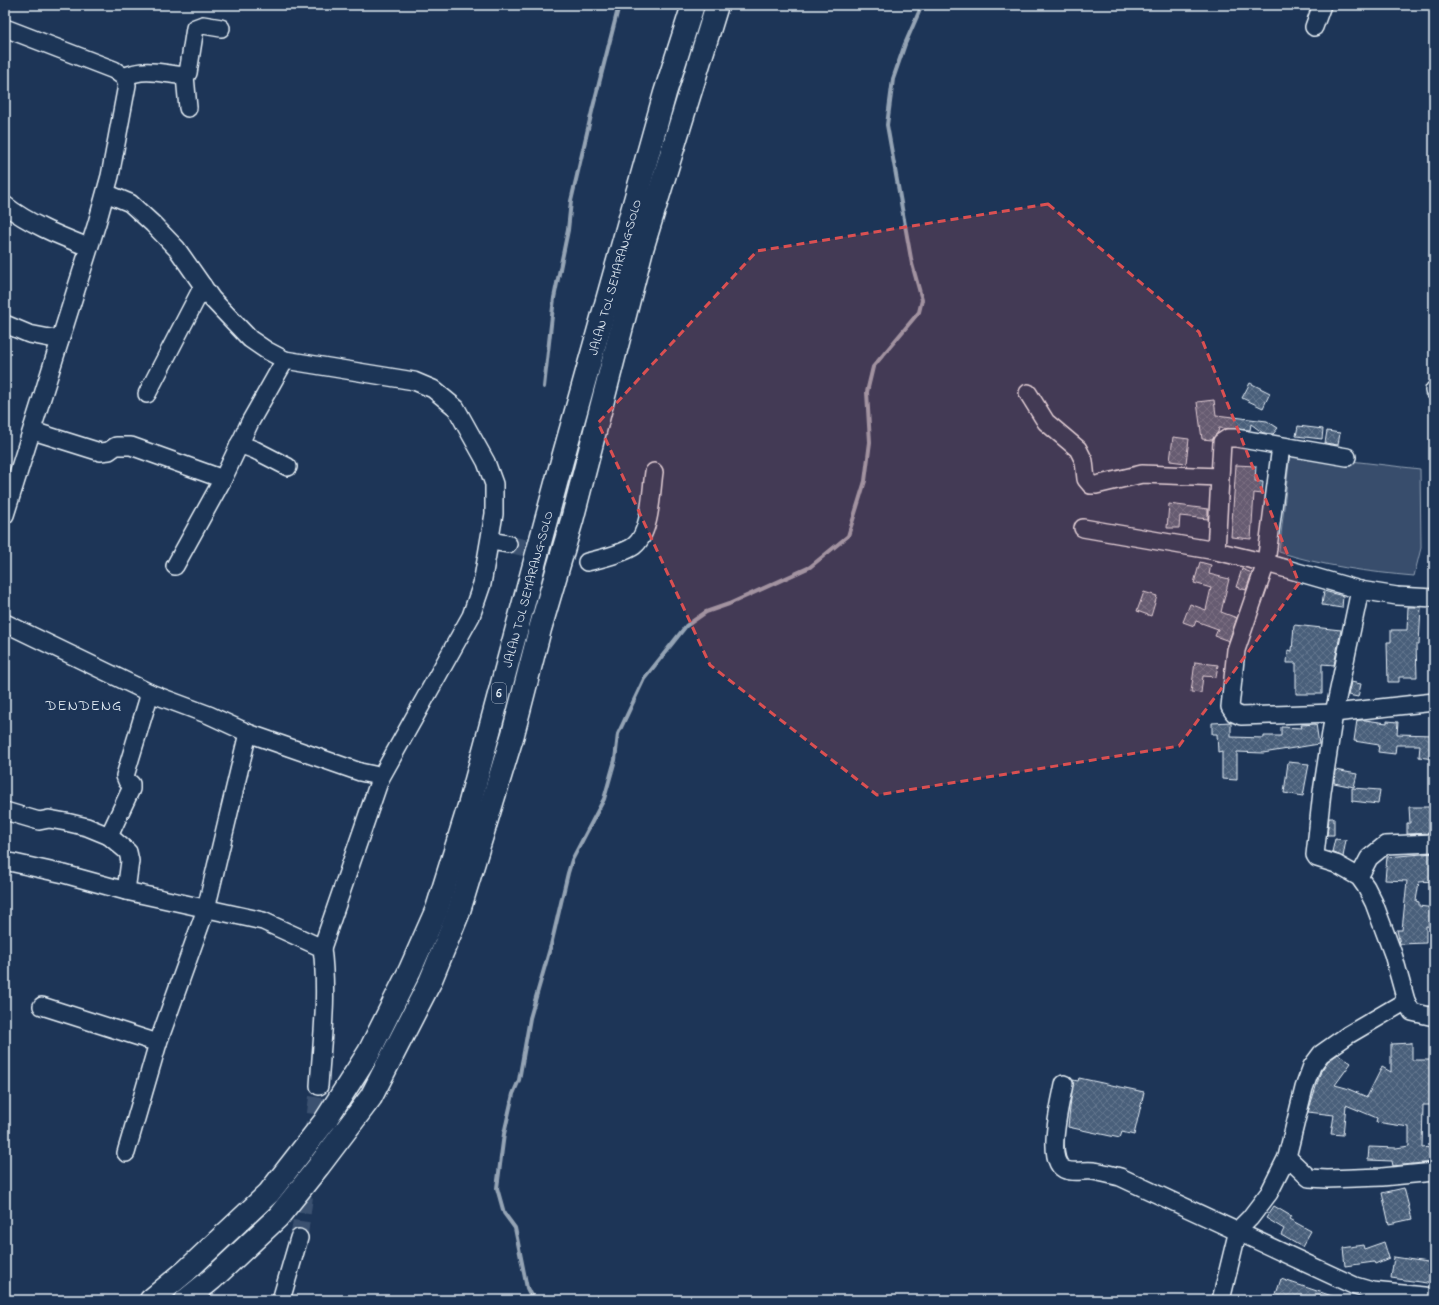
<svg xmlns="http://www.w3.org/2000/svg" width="1439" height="1305" font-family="'Indie Flower',sans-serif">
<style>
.garden{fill:#374d6c;stroke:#909fb2}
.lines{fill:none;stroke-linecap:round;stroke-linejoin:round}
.stream{stroke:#95a4b5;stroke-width:4}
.building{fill:url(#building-cross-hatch);stroke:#e8f1f8}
.minor-tunnel{stroke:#3b516f;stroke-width:17;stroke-dasharray:17 8;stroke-linecap:butt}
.minor-casing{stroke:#e8f1f8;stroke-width:20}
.highway-casing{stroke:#e8f1f8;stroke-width:25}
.minor{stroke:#1d3557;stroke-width:17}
.highway{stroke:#1d3557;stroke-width:22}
.marked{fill:#da5052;fill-opacity:0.2;stroke:#da5052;stroke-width:3;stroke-dasharray:8 5;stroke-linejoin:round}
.labels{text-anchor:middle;stroke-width:4;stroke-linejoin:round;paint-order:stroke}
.shield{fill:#1d3557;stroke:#abb9c8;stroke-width:1}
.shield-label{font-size:12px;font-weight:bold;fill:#e8f1f8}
.street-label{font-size:13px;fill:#e8f1f8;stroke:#1d3557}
.quarter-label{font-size:15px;letter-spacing:1px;fill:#e8f1f8;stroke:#1d3557}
</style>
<defs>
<pattern id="building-cross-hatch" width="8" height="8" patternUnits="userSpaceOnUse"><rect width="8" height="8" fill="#495e7a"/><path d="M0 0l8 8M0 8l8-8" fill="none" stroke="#63768e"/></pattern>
</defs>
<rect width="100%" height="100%" fill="#1d3557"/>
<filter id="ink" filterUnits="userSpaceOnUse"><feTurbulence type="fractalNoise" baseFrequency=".025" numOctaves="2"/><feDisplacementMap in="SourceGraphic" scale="8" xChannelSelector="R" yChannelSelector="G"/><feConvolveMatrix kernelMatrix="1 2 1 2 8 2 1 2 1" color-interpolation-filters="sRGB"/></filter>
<g filter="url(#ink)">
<path class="garden" d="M 1290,454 L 1420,469 L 1421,548 L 1414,576 C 1367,572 1323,566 1279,552 Z"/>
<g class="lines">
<g class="stream">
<polyline points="544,387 554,298 568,230 571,201 593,107 619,5"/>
<polyline points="533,1300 527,1288 515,1228 504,1213 497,1188 504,1134 513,1094 519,1080 530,1018 551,945 568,873 572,860 604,799 615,760 618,734 644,679 686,626 706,612 729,604 810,567 848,536 865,481 870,442 867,392 873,367 919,312 922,300 912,264 887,125 893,79 905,44 922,5"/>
</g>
</g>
<g class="building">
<polygon points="1250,383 1270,393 1263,408 1242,398"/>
<polygon points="1214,400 1216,415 1267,421 1278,428 1273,434 1263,433 1251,424 1250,430 1219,428 1218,432 1212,440 1202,439 1197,402"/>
<polygon points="1298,426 1323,429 1322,439 1296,436"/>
<polygon points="1327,431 1340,433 1338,445 1325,443"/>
<polygon points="1173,437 1189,439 1186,463 1170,461"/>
<polygon points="1236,465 1256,466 1255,481 1263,482 1262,494 1254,493 1251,539 1231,537"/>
<polygon points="1169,504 1208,509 1208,519 1180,516 1179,528 1167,528"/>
<polygon points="1200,562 1211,565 1209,574 1229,579 1221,612 1237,618 1229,641 1215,636 1218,629 1196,621 1194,626 1183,622 1190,604 1206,610 1211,588 1194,583"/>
<polygon points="1242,569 1252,573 1246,590 1236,587"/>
<polygon points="1324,591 1343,596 1342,608 1322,605"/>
<polygon points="1144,592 1157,596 1151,616 1137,611"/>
<polygon points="1408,607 1421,607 1419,645 1416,645 1417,677 1399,677 1399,682 1388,682 1387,642 1391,642 1391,630 1407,630"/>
<polygon points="1294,625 1341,630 1334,665 1322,664 1322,694 1296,694 1296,663 1287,663 1288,650 1292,651"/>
<polygon points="1195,662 1218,665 1216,677 1203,676 1201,693 1191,692"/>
<polygon points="1351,682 1361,684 1358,697 1348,695"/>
<polygon points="1357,720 1365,720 1387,723 1387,721 1398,722 1397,734 1434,735 1433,759 1419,757 1420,745 1396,745 1395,754 1378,752 1379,745 1354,741"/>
<polygon points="1231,722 1231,737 1264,738 1264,736 1281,736 1281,727 1302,728 1301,725 1316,724 1319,744 1263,753 1237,752 1237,780 1222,779 1222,751 1218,752 1217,734 1212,734 1212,723"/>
<polygon points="1288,762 1309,764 1303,796 1284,793"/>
<polygon points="1335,770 1357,774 1354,787 1334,783"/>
<polygon points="1352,788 1380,790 1378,804 1352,801"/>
<polygon points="1409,807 1434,807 1434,833 1407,834 1407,823 1410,823"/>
<polygon points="1329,818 1334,818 1334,835 1327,835"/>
<polygon points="1335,839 1346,840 1343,857 1332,852"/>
<polygon points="1434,853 1434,881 1419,882 1416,901 1419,902 1419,906 1434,908 1434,927 1426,926 1426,943 1400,944 1397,930 1402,930 1407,881 1385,880 1387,857"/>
<polygon points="1412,1043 1412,1060 1434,1060 1434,1105 1423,1105 1422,1148 1431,1147 1433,1162 1393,1166 1392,1161 1368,1160 1369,1147 1396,1148 1409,1146 1409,1127 1376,1122 1377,1118 1346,1105 1343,1135 1331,1134 1334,1115 1308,1112 1321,1071 1328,1061 1338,1054 1351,1063 1335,1085 1346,1088 1367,1097 1382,1067 1391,1072 1391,1044"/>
<polygon points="1079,1078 1144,1092 1134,1135 1122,1132 1120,1138 1068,1127 1073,1080 1078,1081"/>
<polygon points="1404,1188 1412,1219 1389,1224 1382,1193"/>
<polygon points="1274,1206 1291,1216 1289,1219 1311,1231 1302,1247 1281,1235 1284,1229 1266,1218"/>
<polygon points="1384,1242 1389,1258 1375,1264 1374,1262 1345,1266 1343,1248 1363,1245 1364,1249"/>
<polygon points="1394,1257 1434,1263 1434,1284 1391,1278"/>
<polygon points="1281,1279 1335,1297 1334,1300 1274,1300"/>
</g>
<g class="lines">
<g class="minor-tunnel">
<polyline points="508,544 587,562"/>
<polyline points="299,1238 319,1086"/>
</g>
<defs>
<g id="minor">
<polyline points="1314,27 1322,5"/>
<polyline points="5,28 114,70 124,77 127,85 110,176 97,223 5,515"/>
<polyline points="185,76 188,108"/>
<path d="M 124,77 C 145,67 163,74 185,76 L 188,73 L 195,28 L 203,25 L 221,28"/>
<polyline points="106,193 130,203 153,224 177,249 212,299 250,339 266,350 285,360 414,381 433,389 456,408 486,462 494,484 494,514 482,584 471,616 380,779"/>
<path d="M 5,205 C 29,224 60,236 88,247"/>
<polyline points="5,324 29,334 60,340"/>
<polyline points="1434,390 1434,391"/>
<polyline points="1028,393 1046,422 1078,449 1084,461 1086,479 1091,485 1096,485 1142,474 1220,477"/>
<polyline points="147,394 203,286"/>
<polyline points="33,431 100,452 109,451 116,446 131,446 223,479"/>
<polyline points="239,444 255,450 288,467"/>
<polyline points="1281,446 1266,563 1236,650 1230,707 1234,713 1241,716 1334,713 1434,702"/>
<polyline points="1083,528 1216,551 1266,563 1360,590 1397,596 1434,598"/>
<polyline points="491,541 508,544"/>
<polyline points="1216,551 1222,442 1228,438 1236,438 1347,457"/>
<path d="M 587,562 C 600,559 624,553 634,546 C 651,533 651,492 654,472"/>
<polyline points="175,566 223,479 250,422 285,360"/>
<polyline points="1360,590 1334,713 1322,792 1315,855 1317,858 1336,864 1359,877 1366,887 1374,903 1393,954 1406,1001 1412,1012 1434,1017"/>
<polyline points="5,623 150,693 209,715 248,733 360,772 374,775 380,779 322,948"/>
<polyline points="5,811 39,821 49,819 66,822 87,827 109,836 131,789 131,784 127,781 125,776 150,693"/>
<polyline points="109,836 128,852 130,861 126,891"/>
<path d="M 5,861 L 64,874 L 126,891 L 263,921 L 322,948 C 328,994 322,1040 319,1086"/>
<polyline points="1359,877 1369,858 1385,845 1434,843"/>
<polyline points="42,1006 158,1043"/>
<path d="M 1064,1084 C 1061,1101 1044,1164 1066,1170 C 1074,1173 1084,1170 1093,1171 C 1102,1172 1111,1175 1120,1177 L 1355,1286 L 1372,1291 L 1434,1297"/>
<polyline points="126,1153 158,1043 206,909 248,733"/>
<polyline points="1287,1157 1309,1178 1327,1179 1382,1177 1434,1172"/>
<polyline points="281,1300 299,1238"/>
<polyline points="1221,1300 1238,1230 1250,1218 1269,1193 1287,1157 1304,1088 1312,1066 1321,1054 1348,1035 1406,1001"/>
</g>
<g id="highway">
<polyline points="151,1300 186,1271 269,1193 325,1121 369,1052 410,970 437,909 469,806 562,461 665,93 693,5"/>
<polyline points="186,1300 212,1279 278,1217 318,1167 371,1097 430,982 458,914 513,734 540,629 572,520 642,249 717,5"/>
</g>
</defs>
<use href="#minor" class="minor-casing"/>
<use href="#highway" class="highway-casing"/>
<use href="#minor" class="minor"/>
<use href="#highway" class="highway"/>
</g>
</g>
<path class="marked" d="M 1048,204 L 1199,332 L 1299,583 L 1179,746 L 877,795 L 710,665 L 598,423 L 757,251 Z"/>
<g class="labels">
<rect class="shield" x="492" y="683" width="14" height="20" rx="3"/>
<g class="shield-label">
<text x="499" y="697">6</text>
</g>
<g class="street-label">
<text transform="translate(614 277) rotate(-74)" y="5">JALAN TOL SEMARANG–SOLO</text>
<text transform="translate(527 589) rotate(-75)" y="5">JALAN TOL SEMARANG–SOLO</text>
</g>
<g class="quarter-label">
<text x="84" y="710">DENDENG</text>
</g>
</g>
<rect width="1439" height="1305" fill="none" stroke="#1d3557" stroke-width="20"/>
<rect x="10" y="10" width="1419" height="1285" fill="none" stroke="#e8f1f8" stroke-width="1.5" filter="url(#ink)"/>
</svg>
